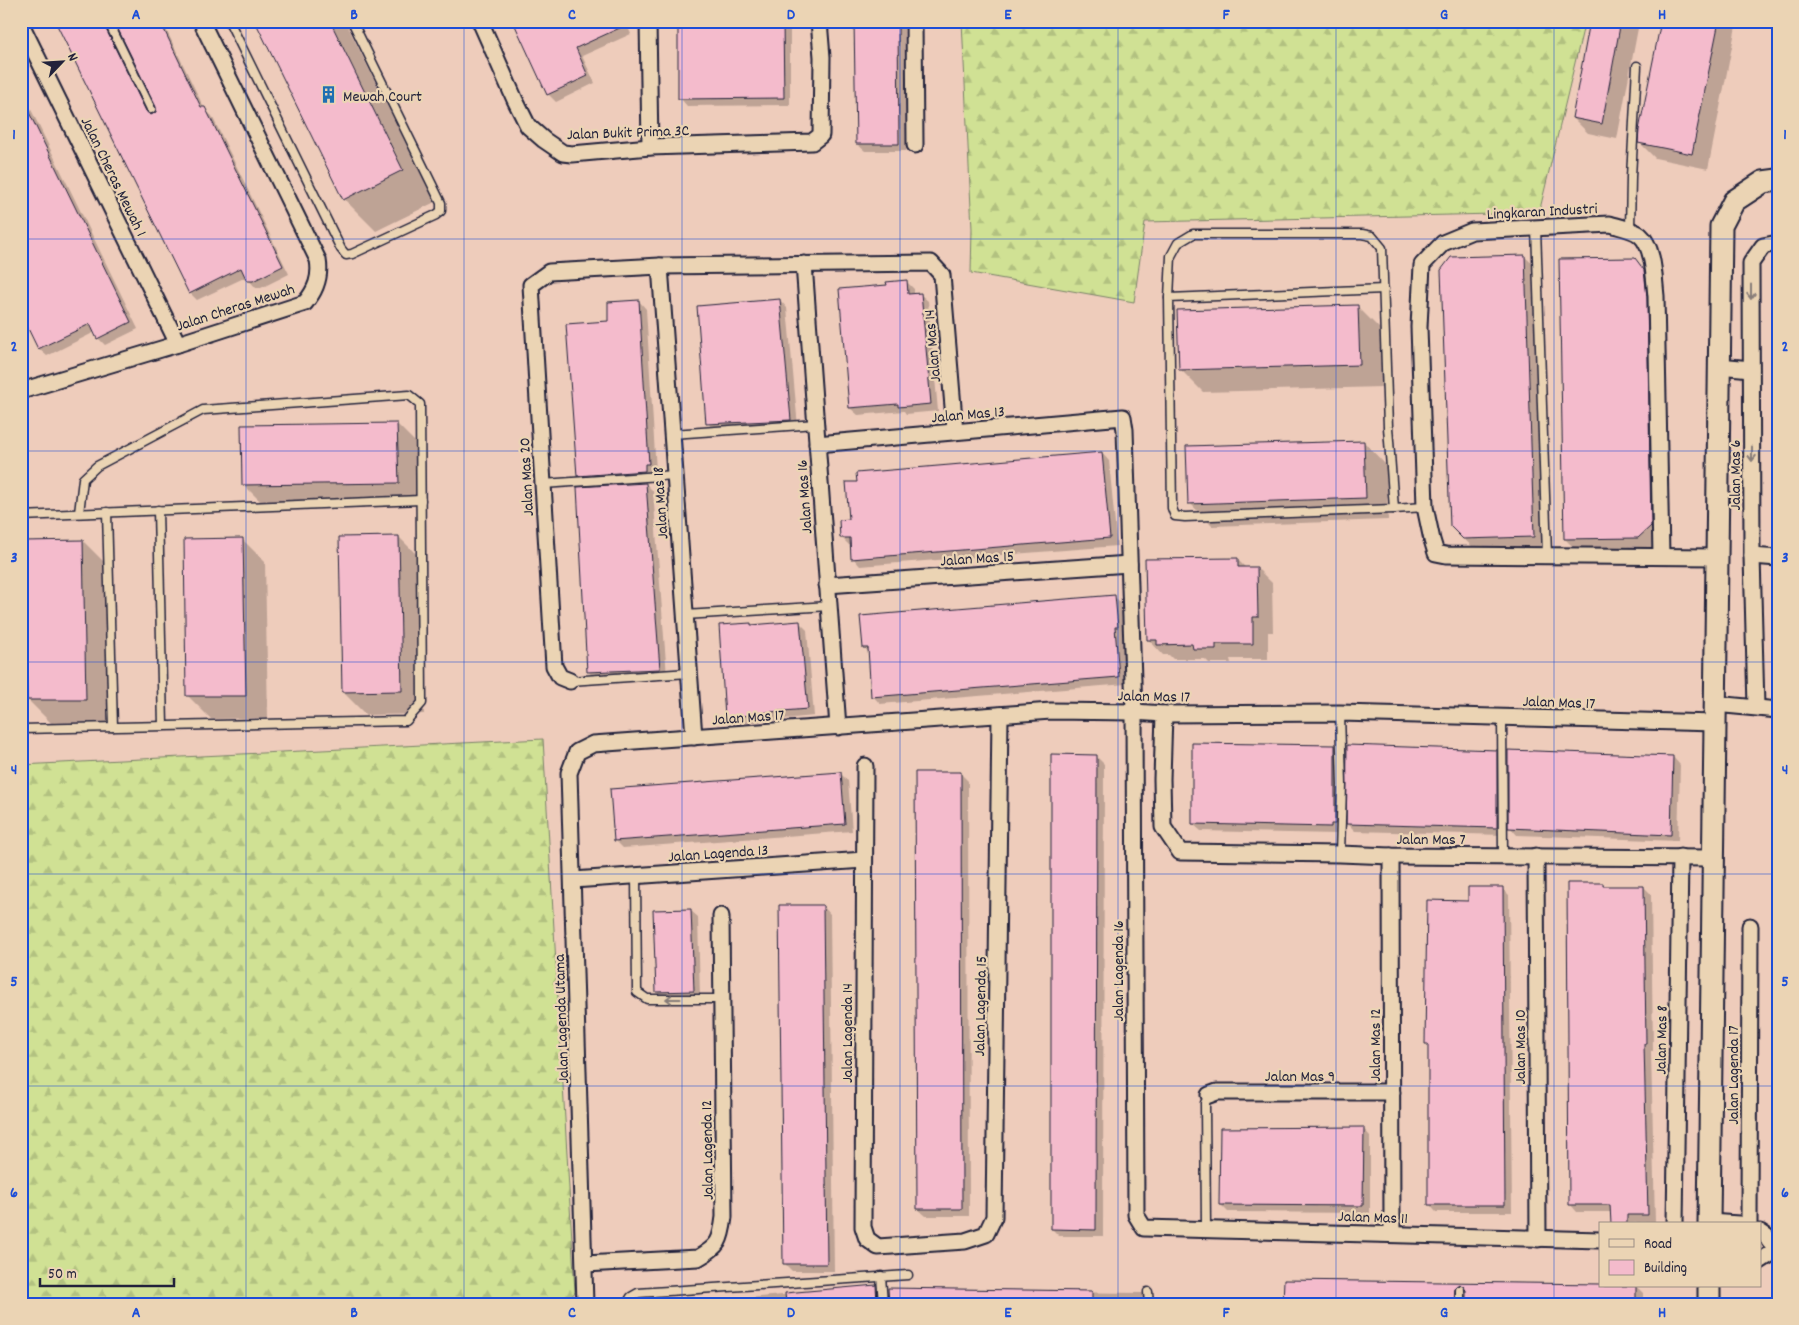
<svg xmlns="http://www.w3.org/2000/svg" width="1799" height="1325" font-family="Dekko,sans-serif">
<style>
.forest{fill:url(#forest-firs);stroke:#798268}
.shadow{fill:#0003;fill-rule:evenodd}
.building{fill:#f4bbcc;stroke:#22223b}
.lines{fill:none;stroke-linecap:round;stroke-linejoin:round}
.lane-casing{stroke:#22223b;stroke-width:11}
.street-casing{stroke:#22223b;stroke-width:19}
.secondary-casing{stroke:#22223b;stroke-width:25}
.lane{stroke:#ebd4b4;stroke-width:8}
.street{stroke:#ebd4b4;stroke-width:15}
.secondary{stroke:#ebd4b4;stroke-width:21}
.oneway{stroke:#867b78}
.grid{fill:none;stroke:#1d4ed8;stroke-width:1;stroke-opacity:0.55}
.labels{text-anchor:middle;stroke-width:4.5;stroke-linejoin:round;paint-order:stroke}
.poi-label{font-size:16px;fill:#22223b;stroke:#ebd4b4;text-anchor:start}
.street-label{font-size:16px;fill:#22223b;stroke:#ebd4b4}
.neatline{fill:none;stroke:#1d4ed8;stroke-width:2}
.grid-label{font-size:16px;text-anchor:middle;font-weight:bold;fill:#1d4ed8}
</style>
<defs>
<pattern id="forest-firs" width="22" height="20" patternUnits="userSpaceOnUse" patternTransform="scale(1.25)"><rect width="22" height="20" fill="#d0e194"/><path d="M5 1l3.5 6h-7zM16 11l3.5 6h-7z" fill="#b2c180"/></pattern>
</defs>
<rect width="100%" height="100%" fill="#ecb"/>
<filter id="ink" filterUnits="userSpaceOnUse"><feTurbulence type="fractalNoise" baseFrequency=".02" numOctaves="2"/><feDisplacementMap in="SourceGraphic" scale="10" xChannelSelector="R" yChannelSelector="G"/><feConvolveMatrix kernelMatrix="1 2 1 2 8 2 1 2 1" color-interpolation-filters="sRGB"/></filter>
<g filter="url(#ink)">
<g class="forest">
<polygon points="962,21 1585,21 1539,213 1145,222 1134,302 971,273 972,229"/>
<polygon points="543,739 575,1292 566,1304 22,1304 21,765"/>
</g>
<g class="shadow">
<path d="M 56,21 L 162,21 L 205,110 L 212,116 L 289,274 L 261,288 L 256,288 L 246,277 L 197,300 L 190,293 ZM 113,23 L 116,23 L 157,107 L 157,112 L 151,115 L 110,32 Z"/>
<polygon points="256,21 345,21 435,202 376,231 344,199"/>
<polygon points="514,21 625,21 631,34 582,56 595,83 556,102 548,94"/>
<polygon points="679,21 790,21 790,105 687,106 680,98"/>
<polygon points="855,21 904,21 906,151 865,151 857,144"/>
<polygon points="1592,21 1737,21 1708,169 1655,158 1640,143 1661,27 1639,23 1617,139 1588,133 1573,118"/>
<polygon points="21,89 138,329 105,345 98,338 95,332 47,356 39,349 21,312"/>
<polygon points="1524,256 1536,267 1545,548 1476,550 1463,538"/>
<polygon points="1635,259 1655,282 1662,538 1650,549 1576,550 1565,539"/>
<polygon points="1772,281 1778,281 1778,460"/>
<polygon points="907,282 914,289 914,294 920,294 928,301 938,411 906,414 904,411 858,415 850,408 888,286"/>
<polygon points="780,300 787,308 798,427 715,431 708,423"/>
<polygon points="639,301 646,309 656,471 652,471 652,478 585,483 578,476 610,322"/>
<polygon points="1357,306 1380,329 1382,387 1203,392 1180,369"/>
<polygon points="397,424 420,447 421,505 266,507 243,484"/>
<polygon points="1364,442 1386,465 1388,520 1212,526 1190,503"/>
<polygon points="1102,453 1109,461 1117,546 860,566 853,558 852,545 849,545 842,538 851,520"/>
<polygon points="646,484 653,491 667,676 595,679 588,671"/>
<polygon points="399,537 422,560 424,714 366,715 343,692"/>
<polygon points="242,539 265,562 268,718 211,719 188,696"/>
<polygon points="83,541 106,564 108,722 51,723 28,700"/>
<polygon points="1237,559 1246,568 1257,568 1272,583 1273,632 1268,632 1268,659 1230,659 1231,663 1209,663 1205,659 1173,659 1169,655 1163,655 1148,639"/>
<polygon points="1114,596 1122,604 1124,634 1122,634 1126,684 880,704 873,696 869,653 864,647"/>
<polygon points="799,622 807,630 814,716 733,724 726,717 751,625 753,626"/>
<polygon points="1335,746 1342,753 1338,834 1201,831 1193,824"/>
<polygon points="1496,751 1504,758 1504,835 1355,831 1348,824"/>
<polygon points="1096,756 1104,764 1103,1236 1059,1236 1052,1229"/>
<polygon points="1673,757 1680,765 1678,841 1517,835 1510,827"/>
<polygon points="840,773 848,781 852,831 623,848 615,840"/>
<polygon points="960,773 968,781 969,1216 926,1216 918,1209"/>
<polygon points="1603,884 1606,887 1644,887 1651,894 1653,1051 1651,1051 1655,1222 1612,1224 1612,1212 1577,1212 1570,1204"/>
<polygon points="1502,888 1509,895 1512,1212 1436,1212 1429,1204 1429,1046 1426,1043 1469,902"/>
<polygon points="823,906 830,914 834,1271 792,1271 784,1263"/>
<polygon points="690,910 698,917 700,998 665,999 657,992"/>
<polygon points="1363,1128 1370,1136 1370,1213 1228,1212 1221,1205"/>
<polygon points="1285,1281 1636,1286 1643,1293 1643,1304 1466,1304 1467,1290 1462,1295 1462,1304 1285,1304"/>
<polygon points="876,1287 883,1294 884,1304 678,1304"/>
<polygon points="889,1290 1142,1293 1149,1300 1150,1304 889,1304"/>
</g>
<g class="building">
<polygon points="55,21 102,21 146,111 151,115 156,112 156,107 114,21 160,21 201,107 205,107 283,266 253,281 247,281 241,268 189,294"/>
<polygon points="255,21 330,21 403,170 343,200"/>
<polygon points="513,21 635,21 576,48 588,76 547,95"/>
<polygon points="678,21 783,21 784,98 678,99"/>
<polygon points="854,21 898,21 899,144 856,144"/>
<polygon points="1590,21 1621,21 1602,124 1572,118"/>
<polygon points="1661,21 1719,21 1692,154 1638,143 1639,130"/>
<polygon points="21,96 131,322 97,339 90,324 38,349 21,314"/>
<polygon points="1525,255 1534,537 1463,539 1450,526 1441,270 1451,257"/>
<polygon points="1635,258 1644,270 1647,297 1651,526 1638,538 1564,539 1559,259"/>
<polygon points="907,280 908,294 921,293 931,404 898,407 898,404 849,408 839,289 887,285 886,282"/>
<polygon points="780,299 791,420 706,424 697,306"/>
<polygon points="639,300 649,464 645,464 645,471 577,476 566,324 608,321 608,302"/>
<polygon points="1358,305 1360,365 1179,370 1177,310"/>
<polygon points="397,423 399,483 242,485 241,425"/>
<polygon points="1364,441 1366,498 1188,504 1186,446"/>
<polygon points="1102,452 1110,538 851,559 850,538 840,538 839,520 849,519 846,482 857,482 856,473"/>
<polygon points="646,483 660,669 587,672 577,487"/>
<polygon points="399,536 402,691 342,692 339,537"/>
<polygon points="243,538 246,696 186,696 184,539"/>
<polygon points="83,540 86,700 27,700 24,541"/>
<polygon points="1238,558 1238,567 1257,567 1258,617 1253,617 1253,644 1216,644 1216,649 1193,649 1192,644 1157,645 1157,640 1147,640 1145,559"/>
<polygon points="1115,595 1118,627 1115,627 1119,677 871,697 868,648 863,648 860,616"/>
<polygon points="800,621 808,709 757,713 757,715 725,717 719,625 751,623 751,625"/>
<polygon points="1192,743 1335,745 1335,824 1331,824 1331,827 1192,824"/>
<polygon points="1347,745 1497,750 1497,828 1346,824"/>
<polygon points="1508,750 1673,756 1671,835 1508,828"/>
<polygon points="1051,754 1097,755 1096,1230 1051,1229"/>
<polygon points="841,772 845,824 614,841 610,789"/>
<polygon points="915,772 961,772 962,1209 917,1209"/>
<polygon points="1567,883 1603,883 1603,886 1644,886 1646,1044 1644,1044 1648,1215 1627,1215 1627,1224 1611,1224 1610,1205 1569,1205"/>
<polygon points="1468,887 1503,887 1505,1205 1428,1205 1428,1044 1425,1044 1427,900 1468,901"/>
<polygon points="779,905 823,905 827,1264 783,1264"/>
<polygon points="691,909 694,991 656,992 653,910"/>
<polygon points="1364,1127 1363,1206 1219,1205 1220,1128"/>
<polygon points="1284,1280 1600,1284 1600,1286 1636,1286 1636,1304 1466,1304 1466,1290 1460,1284 1455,1288 1454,1304 1283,1304"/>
<polygon points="876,1285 877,1304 786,1304 785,1293"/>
<polygon points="888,1288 1092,1291 1092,1304 889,1304"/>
</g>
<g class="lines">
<defs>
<g id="lane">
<polyline points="108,21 151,109"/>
<polyline points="229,21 341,249 346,255 352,254 436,215 441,211 441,203 352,21"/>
<polyline points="1536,228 1547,555"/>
<polyline points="1630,230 1631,177 1637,66"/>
<polyline points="1384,289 1169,298 1172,508 1175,516 1185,517 1394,509"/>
<polyline points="1169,298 1171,256 1178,243 1193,234 1362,234 1372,236 1382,248 1388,427 1394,509 1425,507"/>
<polyline points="672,434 816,424"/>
<polyline points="543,484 675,475"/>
<polyline points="158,510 163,726"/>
<polyline points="107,512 113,727"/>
<polyline points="21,516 421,500"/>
<polyline points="685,615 829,606"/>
<polyline points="570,681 689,673"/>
<polyline points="1340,713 1342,785 1340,854"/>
<polyline points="1502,717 1503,856"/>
<polyline points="21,729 406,721 422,703 420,404 409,395 203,410 97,466 83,479 79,513"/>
<polyline points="636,875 637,992 647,999 722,999"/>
<polyline points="1206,1228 1205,1103 1209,1095"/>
<polyline points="881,1276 883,1304"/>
<polyline points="1148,1292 1149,1304"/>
<polyline points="627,1304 631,1297 638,1293 908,1275"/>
<polyline points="1460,1304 1460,1290"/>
</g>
<g id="street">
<polyline points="480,21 515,100 528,126 544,140 563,153 572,154 650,147 812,142 821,135 822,57 819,21"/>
<polyline points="648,21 650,147"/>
<polyline points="914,21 915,145"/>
<polyline points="21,24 178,344"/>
<polyline points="804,264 838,727"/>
<polyline points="660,266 694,737"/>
<polyline points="1719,366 1751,369"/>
<path d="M 21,391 L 178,344 L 305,303 C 316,290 321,277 318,260 L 201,21"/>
<polyline points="817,444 1123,417 1125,430 1134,712 1136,1215 1144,1228 1600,1240"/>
<path d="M 1661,556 L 1656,296 C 1654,279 1654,247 1640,235 C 1633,229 1619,227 1610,224 L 1472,231 L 1443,243 L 1422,265 L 1419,327 L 1425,507 L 1432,540 L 1436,553 L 1446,555 L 1717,557"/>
<polyline points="1752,556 1778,558"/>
<polyline points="827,585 1129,564"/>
<polyline points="570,681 560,677 554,666 531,285 549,272 660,266 931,263 942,275 955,431"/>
<polyline points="1715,704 1778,710"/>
<polyline points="1756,707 1752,556 1751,263 1763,246 1778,243"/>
<polyline points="1164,714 1162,779 1163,827 1180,852 1340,854 1391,856 1713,858"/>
<polyline points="865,766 863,1227 867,1239 878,1247 965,1241 986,1234 994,1217 1000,715"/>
<polyline points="1391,856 1392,1234"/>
<polyline points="1536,856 1538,1239"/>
<polyline points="573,880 864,860"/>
<polyline points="1209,1095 1217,1092 1392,1092"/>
<polyline points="1709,1222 1739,1224"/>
<polyline points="1675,1224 1680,857"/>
<polyline points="1749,1224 1750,926"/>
<polyline points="1760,1232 1766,1236 1777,1250"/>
<polyline points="1760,1261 1777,1250"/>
<path d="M 585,1264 L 698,1258 C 719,1246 721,1241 724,1217 L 721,916"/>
<polyline points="585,1304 569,773 577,752 593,744 1051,711 1134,712 1164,714 1340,713 1715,723"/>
</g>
<g id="secondary">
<polyline points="1709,1224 1721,226 1734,201 1763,182 1778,180"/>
<polyline points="1709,1304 1709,1286"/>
</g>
</defs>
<use href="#lane" class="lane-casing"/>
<use href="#street" class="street-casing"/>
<use href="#secondary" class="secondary-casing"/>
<use href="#lane" class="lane"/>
<use href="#street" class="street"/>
<use href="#secondary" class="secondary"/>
</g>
<defs><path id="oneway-shaft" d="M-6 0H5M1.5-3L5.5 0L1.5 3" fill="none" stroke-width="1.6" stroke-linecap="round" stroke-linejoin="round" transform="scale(1.25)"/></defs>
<g class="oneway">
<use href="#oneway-shaft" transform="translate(1751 292) rotate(90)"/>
<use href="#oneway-shaft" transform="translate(1752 454) rotate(90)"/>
<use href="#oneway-shaft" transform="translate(673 999) rotate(180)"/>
</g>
</g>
<path class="grid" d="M 246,21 L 246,1304M 464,21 L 464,1304M 682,21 L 682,1304M 900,21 L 900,1304M 1118,21 L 1118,1304M 1336,21 L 1336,1304M 1554,21 L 1554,1304M 21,239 L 1778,239M 21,451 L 1778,451M 21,662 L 1778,662M 21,874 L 1778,874M 21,1086 L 1778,1086"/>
<defs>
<symbol id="building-bare" viewBox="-9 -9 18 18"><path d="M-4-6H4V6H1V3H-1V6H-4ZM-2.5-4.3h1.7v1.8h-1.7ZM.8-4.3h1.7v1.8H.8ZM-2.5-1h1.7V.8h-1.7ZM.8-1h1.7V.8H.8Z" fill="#1f6fb2" stroke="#ebd4b4" stroke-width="2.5" paint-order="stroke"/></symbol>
</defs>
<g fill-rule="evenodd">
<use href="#building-bare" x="316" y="82" width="25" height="25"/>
</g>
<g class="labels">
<g class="poi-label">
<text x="343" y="101">Mewah Court</text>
</g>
<g class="street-label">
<text transform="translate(628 131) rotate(-2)" y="6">Jalan Bukit Prima 3C</text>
<text transform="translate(115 176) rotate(64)" y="6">Jalan Cheras Mewah 1</text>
<text transform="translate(1542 210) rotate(-3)" y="6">Lingkaran Industri</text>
<text transform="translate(235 306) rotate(-18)" y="6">Jalan Cheras Mewah</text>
<text transform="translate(931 346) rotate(-95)" y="6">Jalan Mas 14</text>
<text transform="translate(968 413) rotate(-5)" y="6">Jalan Mas 13</text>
<text transform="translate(1734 475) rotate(-90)" y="6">Jalan Mas 6</text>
<text transform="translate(525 477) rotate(-93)" y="6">Jalan Mas 20</text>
<text transform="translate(803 497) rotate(-94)" y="6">Jalan Mas 16</text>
<text transform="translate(659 503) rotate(-94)" y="6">Jalan Mas 18</text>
<text transform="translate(977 557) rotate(-4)" y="6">Jalan Mas 15</text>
<text transform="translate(1154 695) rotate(1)" y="6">Jalan Mas 17</text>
<text transform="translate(1559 701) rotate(2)" y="6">Jalan Mas 17</text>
<text transform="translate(748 716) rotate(-4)" y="6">Jalan Mas 17</text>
<text x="1431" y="844">Jalan Mas 7</text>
<text transform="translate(718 852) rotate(-4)" y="6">Jalan Lagenda 13</text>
<text transform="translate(1117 971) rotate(-90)" y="6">Jalan Lagenda 16</text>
<text transform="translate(979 1006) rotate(-89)" y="6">Jalan Lagenda 15</text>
<text transform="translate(560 1019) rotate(-92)" y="6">Jalan Lagenda Utama</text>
<text transform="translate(846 1033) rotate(-90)" y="6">Jalan Lagenda 14</text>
<text transform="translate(1660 1040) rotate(-89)" y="6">Jalan Mas 8</text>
<text transform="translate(1374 1045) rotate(-90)" y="6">Jalan Mas 12</text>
<text transform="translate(1519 1047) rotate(-90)" y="6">Jalan Mas 10</text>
<text x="1300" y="1081">Jalan Mas 9</text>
<text transform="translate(1732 1075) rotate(-90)" y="6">Jalan Lagenda 17</text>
<text transform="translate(706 1150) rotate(-91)" y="6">Jalan Lagenda 12</text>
<text transform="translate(1373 1216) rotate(2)" y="6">Jalan Mas 11</text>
</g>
</g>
<rect width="1799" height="1325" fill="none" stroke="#ebd4b4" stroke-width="55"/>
<rect x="1599" y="1222" width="162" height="65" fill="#ebd4b4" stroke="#9b8d84"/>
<rect x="1609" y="1239" width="25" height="8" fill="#ebd4b4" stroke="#9b8d84"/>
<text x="1644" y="1248" font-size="15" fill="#22223b">Road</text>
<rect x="1609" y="1260" width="25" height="15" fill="#f4bbcc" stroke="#9b8d84"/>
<text x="1644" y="1272" font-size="15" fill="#22223b">Building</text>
<g transform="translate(62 62) rotate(65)" stroke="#ebd4b4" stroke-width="4" paint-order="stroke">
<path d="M0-4L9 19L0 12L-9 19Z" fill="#22223b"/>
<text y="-8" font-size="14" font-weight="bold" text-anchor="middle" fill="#22223b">N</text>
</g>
<path d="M40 1278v8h134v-8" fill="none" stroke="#22223b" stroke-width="2.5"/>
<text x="48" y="1278" font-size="15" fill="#22223b" stroke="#ebd4b4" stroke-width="4" paint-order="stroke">50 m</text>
<rect x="28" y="28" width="1744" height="1270" class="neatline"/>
<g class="grid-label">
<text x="136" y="19">A</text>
<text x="354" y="19">B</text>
<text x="572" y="19">C</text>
<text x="791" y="19">D</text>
<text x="1008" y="19">E</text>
<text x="1226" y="19">F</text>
<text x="1444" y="19">G</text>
<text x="1662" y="19">H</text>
<text x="14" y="139">1</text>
<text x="1785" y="139">1</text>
<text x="14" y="351">2</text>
<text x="1785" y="351">2</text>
<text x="14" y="562">3</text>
<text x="1785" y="562">3</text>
<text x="14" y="774">4</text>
<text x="1785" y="774">4</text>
<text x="14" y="986">5</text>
<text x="1785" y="986">5</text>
<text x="14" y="1197">6</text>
<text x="1785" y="1197">6</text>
<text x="136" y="1317">A</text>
<text x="354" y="1317">B</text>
<text x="572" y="1317">C</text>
<text x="791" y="1317">D</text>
<text x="1008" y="1317">E</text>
<text x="1226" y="1317">F</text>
<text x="1444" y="1317">G</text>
<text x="1662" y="1317">H</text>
</g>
</svg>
